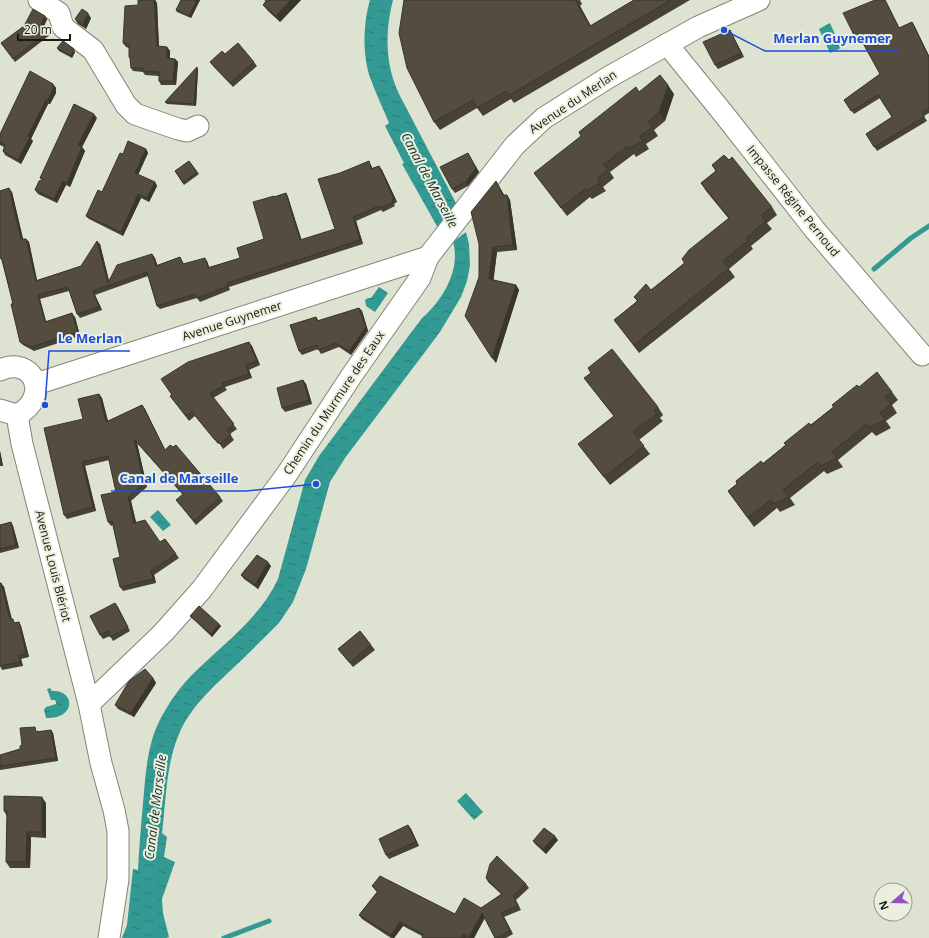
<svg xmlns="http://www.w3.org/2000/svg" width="929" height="938" font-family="'Open Sans',sans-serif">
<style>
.water{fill:url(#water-ripples)}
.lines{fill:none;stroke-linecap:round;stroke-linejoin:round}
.stream{stroke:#329a93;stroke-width:5}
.street-casing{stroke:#818676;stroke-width:23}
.street{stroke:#fff;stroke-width:21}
.wall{fill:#484236}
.shaded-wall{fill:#3b362c}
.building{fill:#544d3f;stroke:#3b362c}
.labels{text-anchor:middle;stroke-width:4;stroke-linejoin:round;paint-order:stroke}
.street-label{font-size:12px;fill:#191a14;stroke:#ebf0de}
.water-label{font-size:13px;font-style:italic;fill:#182f2d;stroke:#ebf0de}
.leader{fill:none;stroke:#1d4ed8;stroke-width:1.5}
.callout-dot{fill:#1d4ed8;stroke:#ebf0de;stroke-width:1.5}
.callout-label{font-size:13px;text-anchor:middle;font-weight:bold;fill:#1d4ed8;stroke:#ebf0de;stroke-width:4;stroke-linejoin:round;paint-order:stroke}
</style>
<defs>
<pattern id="water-ripples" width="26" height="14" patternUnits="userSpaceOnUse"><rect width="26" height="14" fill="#329a93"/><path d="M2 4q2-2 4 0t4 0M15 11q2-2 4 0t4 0" fill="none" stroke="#2a7d77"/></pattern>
</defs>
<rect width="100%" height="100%" fill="#dee3d1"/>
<g class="water">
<path d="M 370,0 L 393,0 C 385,31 385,64 399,94 L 457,205 L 438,228 L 402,164 L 404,163 L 385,126 L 389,123 C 383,108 376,94 371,80 C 362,56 363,24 370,0 Z"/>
<polygon points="830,23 841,48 830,53 819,29"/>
<path d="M 466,232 L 469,244 L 470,266 L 467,281 L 461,297 L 440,332 L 345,458 L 330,482 L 306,569 L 293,602 L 279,623 C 263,639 247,655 231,670 C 211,689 190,708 179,734 C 166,764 166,801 162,833 L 167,837 L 164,857 L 175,862 L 162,899 L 163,913 L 169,937 L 166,938 L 122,938 L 127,925 L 133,869 L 138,870 C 139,848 141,826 143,803 C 145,782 146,761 152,740 C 158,719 174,694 189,678 C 220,646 259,620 278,579 L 305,480 L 319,456 L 422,318 C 443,300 461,269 453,242 Z"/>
<polygon points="379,287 388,293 375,312 366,306 365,300 368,298 371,298"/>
<polygon points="158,510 171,525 163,531 150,517"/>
<path d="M 50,688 L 52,691 C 75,689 77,719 46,718 L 44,710 L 46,707 L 56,704 L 56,702 L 55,700 L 51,700 L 47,689 Z"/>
<polygon points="466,793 483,812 474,820 457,801"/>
</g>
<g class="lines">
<g class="stream">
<polyline points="874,269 911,238 929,226"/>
<polyline points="224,938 269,921"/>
</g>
<defs>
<g id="street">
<polyline points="39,0 59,13 63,27 93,50 126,105 135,114 178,129 187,131 198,126"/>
<polyline points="667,44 723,113 815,230 922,355"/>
<path d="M 0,370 C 33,355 52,397 17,415 L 0,410"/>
<polyline points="36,384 428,257"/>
<polyline points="17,415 22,444 89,704 101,763 114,810 118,831 118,879 109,938"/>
<polyline points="89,704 163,633 202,589 287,474 352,375 420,278 428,257 515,145 544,118 609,77 698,27 759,0"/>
</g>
</defs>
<use href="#street" class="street-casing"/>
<use href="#street" class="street"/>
</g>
<g class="wall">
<polygon points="138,0 155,0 157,3 159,46 167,47 170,51 170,58 175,59 178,62 176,85 161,85 159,81 159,76 145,75 143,72 133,71 131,68 130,59 129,57 129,48 126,47 123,43 138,5"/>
<polygon points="181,0 200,0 191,18 177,12 176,10"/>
<polygon points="264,0 301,0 280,22 268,11 263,5 266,1"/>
<polygon points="404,0 580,0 582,4 580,6 591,26 634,0 690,0 514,103 511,99 483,116 477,108 440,130 434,122"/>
<polygon points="885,0 899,28 912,22 914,25 929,56 929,113 924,116 927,121 877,151 866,134 892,117 880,98 854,114 844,100 880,74 861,39 857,41 855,37"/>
<polygon points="45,16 47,19 43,29 48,32 50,35 15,62 1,43"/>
<polygon points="91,18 86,29 78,24 75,19"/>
<polygon points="732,34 744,57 718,69 715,65"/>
<polygon points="57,48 75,52 72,58 59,51"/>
<polygon points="225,54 254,62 257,66 233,87 213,66 210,62"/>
<polygon points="198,69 196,106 167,104 165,102"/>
<polygon points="53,84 56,88 56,93 50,104 48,104 38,124 31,139 33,141 21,164 5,155 3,151 4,147 0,145 0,134"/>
<polygon points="674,94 665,121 654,130 658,136 646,144 649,149 636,157 634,154 610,172 614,178 603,187 606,191 592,199 590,197 567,216 534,173"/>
<polygon points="97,118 82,147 85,151 70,187 66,185 57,203 38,194 35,190 42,180 40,178"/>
<polygon points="146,149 148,153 138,175 155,182 157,186 149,202 141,198 123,236 89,219 86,216 102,192 123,154"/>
<polygon points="470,157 479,172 468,186 455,193 452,189"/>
<polygon points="729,160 772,207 777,215 767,223 772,229 751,246 753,249 729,269 735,277 639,353 614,320 637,301 634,297 651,290 684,263 682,259 729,219 706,191 701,183 716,171 712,165"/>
<polygon points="189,161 199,174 184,185 175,171"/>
<polygon points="371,165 372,168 379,166 382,170 397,202 394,204 395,206 383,212 381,210 356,221 363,244 229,287 230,290 200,302 197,298 160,309 157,306 148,276 95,295 102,310 80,318 77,314 69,291 40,299 46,321 75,317 80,336 34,351 23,345 20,342 13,304 2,262 1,259 12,192 23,239 26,239 29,242 37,280 81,266 100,244 109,281 152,254 155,258 157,265 180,257 184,264 207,261 209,267 240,258 264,239 274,197 286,193 288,197 301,240 335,229"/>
<polygon points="496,181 504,195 507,195 510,200 517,250 497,252 493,280 516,285 519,290 496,363 479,277 479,244"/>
<polygon points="359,308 362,311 368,331 351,355 339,347 321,354 318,349 302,355 299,351 316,317 319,321"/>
<polygon points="252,346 260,365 249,370 252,378 225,387 227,390 213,398 237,429 230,434 234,440 223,449 219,443 218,444 195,416 189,421 170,396"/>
<polygon points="584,378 658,407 663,415 660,418 663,421 639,440 650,454 610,485 578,444 614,416"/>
<polygon points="303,380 306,384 312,404 285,412 282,408"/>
<polygon points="859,387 892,392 898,400 892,405 897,413 886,421 891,428 876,436 872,432 838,460 843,467 827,474 824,471 790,498 795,505 780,512 777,508 754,527 728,491 833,407 832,405"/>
<polygon points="99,394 102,398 108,421 142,405 145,409 165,450 220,497 223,501 196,525 176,500 183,495 137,443 147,487 131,501 136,522 160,542 165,539 179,558 154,575 156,583 123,591 120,587 120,557 113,525 111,526 108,522 116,492 109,460 85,466 96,511 67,519 64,515 83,419"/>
<polygon points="0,451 3,466 0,466"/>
<polygon points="11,522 13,526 19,548 0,553 0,525"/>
<polygon points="271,566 258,589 244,579 241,575"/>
<polygon points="1,583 4,587 12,619 15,623 19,622 21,626 29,657 21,659 23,666 2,670 0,666"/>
<polygon points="115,603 118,607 130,631 113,641 110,636 103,639 100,635"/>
<polygon points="190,616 219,624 221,626 212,637 192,618"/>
<polygon points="360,631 375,650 353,667 338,649"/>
<polygon points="153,678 156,683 134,717 118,709 115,705"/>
<polygon points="38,730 38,732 51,730 53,733 58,761 0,770 0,755 20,749 22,745"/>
<polygon points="46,803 46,838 31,837 30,868 10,868 6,862 7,816 4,811"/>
<polygon points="408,825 411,829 419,846 389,859 386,855"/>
<polygon points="558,840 546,854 536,845 533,841"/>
<polygon points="486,878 526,884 529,888 516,900 521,910 504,917 513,934 506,938 495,938 485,918 474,938 422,938 422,936 403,926 394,938 391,938 362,919 359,915 377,892 375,890 372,886 455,914 481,908 501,894 488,882"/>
</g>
<g class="shaded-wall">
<polygon points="154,0 155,0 157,3 159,50 157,46"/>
<polygon points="197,0 200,0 191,18 189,16"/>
<polygon points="291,0 301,0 280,22 276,16"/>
<polygon points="576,0 580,6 595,34 590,26"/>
<polygon points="885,0 887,3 901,31 899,28"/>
<polygon points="88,13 91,18 86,29 83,25"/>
<polygon points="45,16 47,19 42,30 40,27"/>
<polygon points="912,22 914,25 929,56 929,57"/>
<polygon points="730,30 732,34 744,57 741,53"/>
<polygon points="167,47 170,51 169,62 167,58"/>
<polygon points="74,49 75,52 72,58 71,56"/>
<polygon points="175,59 178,62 176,85 173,81"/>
<polygon points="197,67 198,69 196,106 194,104"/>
<polygon points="53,84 56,88 56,93 50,104 48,100"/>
<polygon points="668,85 674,94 665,121 659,112"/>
<polygon points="46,100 48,104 31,139 33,141 21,164 18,160 28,136"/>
<polygon points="94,114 97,118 82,147 85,151 70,187 67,183 78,145"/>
<polygon points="146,149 148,153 137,177 135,173"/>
<polygon points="468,153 479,172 468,186 466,182"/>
<polygon points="369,161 371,165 374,173 371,169"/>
<polygon points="379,166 382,170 397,202 394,199"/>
<polygon points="63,181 66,185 57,203 54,199"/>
<polygon points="496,181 499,186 507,200 503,195"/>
<polygon points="155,182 157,186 149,202 147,198"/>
<polygon points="9,188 12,192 24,243 21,239"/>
<polygon points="286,193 288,197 303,244 300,240"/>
<polygon points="138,194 141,198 123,236 121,232"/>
<polygon points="507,195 510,200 517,250 513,245"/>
<polygon points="353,217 356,221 363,244 360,240"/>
<polygon points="26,239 29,242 38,285 36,281"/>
<polygon points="97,241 100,244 110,285 108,283"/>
<polygon points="493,247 497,252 493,285 489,279"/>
<polygon points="152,254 155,258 159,270 156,266"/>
<polygon points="205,258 207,261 211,272 208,268"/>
<polygon points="516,285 519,290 496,363 492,358"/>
<polygon points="93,291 95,295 102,310 99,307"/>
<polygon points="38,295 40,299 47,326 45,322"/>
<polygon points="359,308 362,311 368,331 351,355 349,351"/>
<polygon points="72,313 75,317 80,336 78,332"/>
<polygon points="249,342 252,346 260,365 257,361"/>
<polygon points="246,365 249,370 252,378 249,374"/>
<polygon points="303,380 306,384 312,404 309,400"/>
<polygon points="99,394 102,398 109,426 106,422"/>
<polygon points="142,405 145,409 167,454 165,450"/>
<polygon points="134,439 137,443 147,487 144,483"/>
<polygon points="0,451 3,466 0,462"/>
<polygon points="82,462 85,466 96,511 93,507"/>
<polygon points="128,497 131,501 137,527 134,523"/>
<polygon points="11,522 13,526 19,548 16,545"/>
<polygon points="268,562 271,566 258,589 255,585"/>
<polygon points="151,571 154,575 156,583 153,579"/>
<polygon points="1,583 4,587 12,623 10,619"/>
<polygon points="115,603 118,607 130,631 128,627"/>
<polygon points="19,622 21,626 29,657 26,653"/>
<polygon points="219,624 221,626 212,637 211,634"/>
<polygon points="18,656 21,659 23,666 20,662"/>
<polygon points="153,678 156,683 134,717 131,713"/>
<polygon points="51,730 53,733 58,761 56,758"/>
<polygon points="42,797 46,803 46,838 42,832"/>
<polygon points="408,825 411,829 419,846 416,842"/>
<polygon points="27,832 31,837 30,868 26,862"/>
<polygon points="555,836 558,840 546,854 543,849"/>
<polygon points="482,913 485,917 474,938 469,938 469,937"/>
<polygon points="501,913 504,917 513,934 510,930"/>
<polygon points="400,922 403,926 394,938 393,938 391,935"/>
<polygon points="464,934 466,938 461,938"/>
</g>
<g class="building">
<polygon points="138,0 154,0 157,46 167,47 167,58 175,59 173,81 159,81 159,72 143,71 144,68 131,68 130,58 129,57 129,44 123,43 125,6 138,5"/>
<polygon points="181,0 197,0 189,16 176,10"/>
<polygon points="267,0 291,0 276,16 263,5"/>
<polygon points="404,0 575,0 590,26 634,0 671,0 509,95 506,91 477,108 473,100 434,122 407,68 399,33"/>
<polygon points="875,0 885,0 899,28 912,22 929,57 929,108 922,113 924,117 874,147 866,134 892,117 878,95 851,111 844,100 880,74 859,36 855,37 843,13"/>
<polygon points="33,9 45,16 40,27 48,32 13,59 1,43 24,26"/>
<polygon points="82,9 88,13 83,25 75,19"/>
<polygon points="730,30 741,53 715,65 703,42"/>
<polygon points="63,41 74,49 71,56 57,48"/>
<polygon points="238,43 254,62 230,83 210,62 222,51 225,54"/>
<polygon points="197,67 194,104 165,102"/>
<polygon points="30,71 53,84 53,89 48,100 46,100 28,136 30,137 18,160 3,151 5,145 0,142 0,134"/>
<polygon points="660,75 668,85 659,112 648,122 652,127 640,136 643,141 630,148 628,146 604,164 608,170 597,179 600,183 586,191 585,189 561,208 534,173 581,136 579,132 636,87 639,92"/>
<polygon points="74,104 94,114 78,145 82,147 67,183 63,181 54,199 35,190 39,181 44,179 40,178"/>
<polygon points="128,141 146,149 135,173 155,182 147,198 138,194 121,232 86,216 98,190 102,192 120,153 123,154"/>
<polygon points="468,153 476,168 466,182 452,189 440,167"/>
<polygon points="724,155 729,160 732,157 772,207 761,215 766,221 746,238 748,241 723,261 729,268 634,345 614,320 638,301 634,297 646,284 651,290 685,263 682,259 689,250 729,218 701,183 716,171 712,165"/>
<polygon points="189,161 197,172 183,183 175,171"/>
<polygon points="369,161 371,169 379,166 394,199 392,200 393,203 380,208 379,206 353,217 360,240 227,283 228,286 197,298 195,294 157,306 147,272 93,291 99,307 77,314 68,287 38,295 45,322 72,313 78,332 31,347 20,342 11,304 13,304 2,259 1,259 0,257 0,191 9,188 21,239 26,239 36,281 81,266 97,241 108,283 117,265 152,254 156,266 180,257 183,264 205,258 208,268 240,258 237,248 264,239 253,202 274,196 274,197 286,193 300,240 335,229 318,179 340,173"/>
<polygon points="496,181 503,195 507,195 513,245 493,247 489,279 516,285 492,358 465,316 479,277 479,244 471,212"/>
<polygon points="359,308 366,327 349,351 336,343 318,350 317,345 299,351 290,325 316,317 317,321"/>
<polygon points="249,342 257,361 246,365 249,374 222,383 224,386 210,393 234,424 227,430 231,435 220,444 216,439 215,440 192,412 186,416 170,396 172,395 161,379 188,362"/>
<polygon points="612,349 658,407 654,410 657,414 633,432 644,446 604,477 578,444 614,416 584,378 591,373 588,368"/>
<polygon points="877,372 892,392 885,397 891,404 880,413 885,420 870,427 867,424 832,452 837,458 821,466 818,462 783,490 789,497 774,504 771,500 748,518 728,491 737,484 736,481 761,461 763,464 786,445 784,443 809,423 811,425 834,407 832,405 857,385 859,387"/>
<polygon points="303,380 309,400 282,408 277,388"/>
<polygon points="99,394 106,422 142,405 165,450 170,445 173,447 176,445 220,497 194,521 176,500 183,494 134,439 144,483 128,497 134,523 145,520 160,542 165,539 176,554 151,571 153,579 120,587 113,559 120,557 112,521 108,522 101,495 116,492 108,456 82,462 93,507 64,515 44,428 83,419 78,399"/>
<polygon points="11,522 16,545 0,549 0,525"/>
<polygon points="257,555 268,562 255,585 241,575"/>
<polygon points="0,583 1,583 10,619 13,619 14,623 19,622 26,653 18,656 20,662 0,666"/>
<polygon points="115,603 128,627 110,637 108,631 100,635 90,616"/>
<polygon points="199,606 219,624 211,634 190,616"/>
<polygon points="360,631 371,645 350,663 338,649"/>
<polygon points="145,669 153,678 131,713 115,705 129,681"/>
<polygon points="35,727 36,732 51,730 56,758 0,766 0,755 20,749 20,746 22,745 20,728"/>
<polygon points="4,796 42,797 42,832 27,832 26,862 6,862 7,811 4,811"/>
<polygon points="408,825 416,842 386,855 379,839"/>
<polygon points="544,828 555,836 543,849 533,841"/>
<polygon points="497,856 526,884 513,896 518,906 501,913 510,930 497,938 495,938 482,913 469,937 464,934 461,938 422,938 423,934 400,922 391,935 359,915 378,891 372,886 380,876 455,914 464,898 481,908 502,894 486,878 490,864"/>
</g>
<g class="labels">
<g class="street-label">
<text transform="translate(573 102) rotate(-34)" y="4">Avenue du Merlan</text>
<text transform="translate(793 201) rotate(51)" y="4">Impasse Régine Pernoud</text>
<text transform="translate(232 321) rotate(-18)" y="4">Avenue Guynemer</text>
<text transform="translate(334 403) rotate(-56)" y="4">Chemin du Murmure des Eaux</text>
<text transform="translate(53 566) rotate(76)" y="4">Avenue Louis Blériot</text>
</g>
<g class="water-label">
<text transform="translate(430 180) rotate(62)" y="5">Canal de Marseille</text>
<text transform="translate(155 807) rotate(-83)" y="5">Canal de Marseille</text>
</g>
</g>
<path class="leader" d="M724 30L765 51H899M45 405L49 351H130M316 484L246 491H111"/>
<g class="callout-dot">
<circle cx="724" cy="30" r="4"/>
<circle cx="45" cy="405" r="4"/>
<circle cx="316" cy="484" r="4"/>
</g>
<g class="callout-label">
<text x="832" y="43">Merlan Guynemer</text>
<text x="90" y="343">Le Merlan</text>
<text x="179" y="483">Canal de Marseille</text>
</g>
<g transform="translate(893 902) rotate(250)"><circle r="19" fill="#ebf0de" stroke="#979a8d"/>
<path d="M0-3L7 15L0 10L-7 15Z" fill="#9550c4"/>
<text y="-6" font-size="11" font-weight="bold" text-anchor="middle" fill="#191a14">N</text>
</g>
<path d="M18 34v6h52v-6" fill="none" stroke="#191a14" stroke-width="2"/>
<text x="24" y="34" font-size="12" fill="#191a14" stroke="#ebf0de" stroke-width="3" paint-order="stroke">20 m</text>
</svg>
